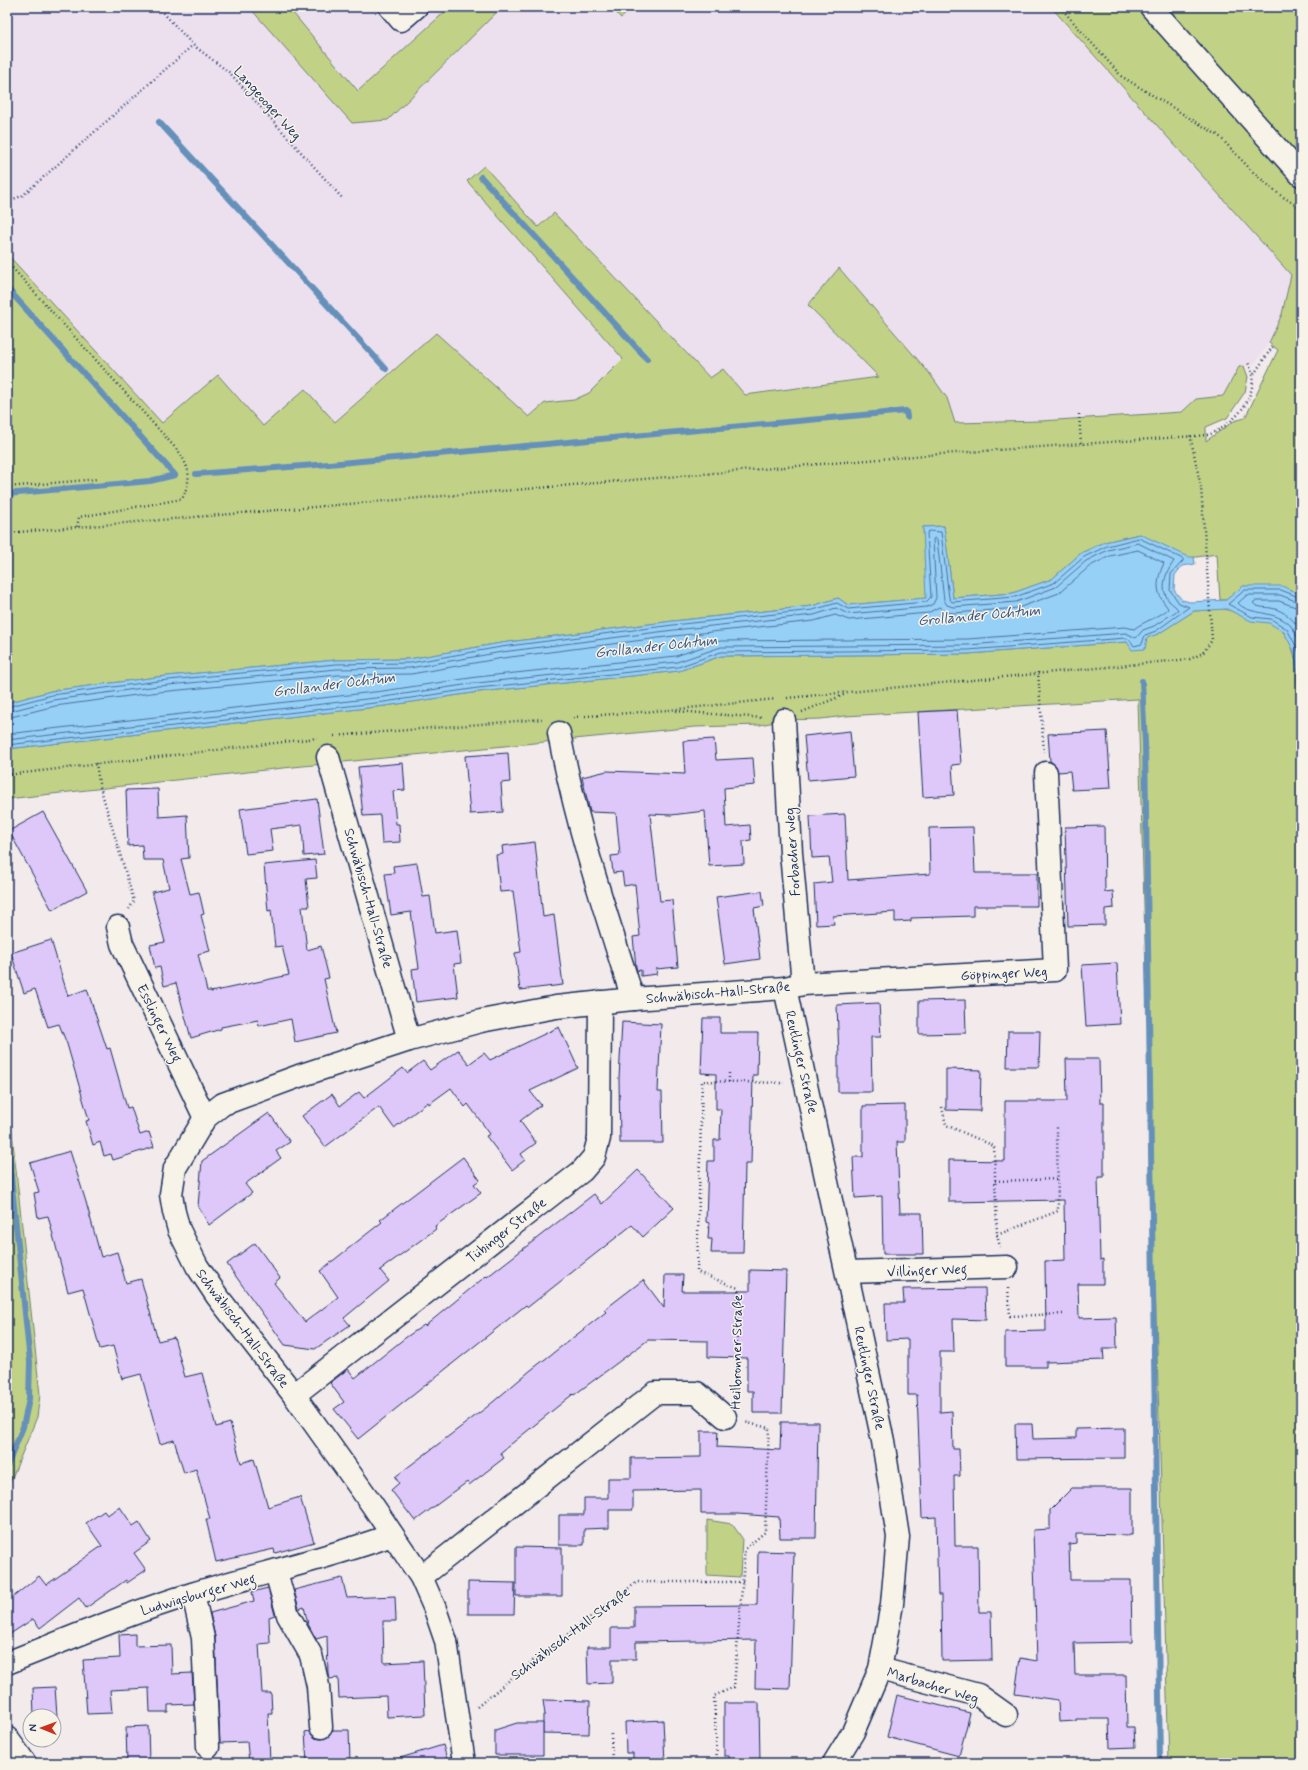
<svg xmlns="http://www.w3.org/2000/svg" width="1308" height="1770" font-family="Mynerve,sans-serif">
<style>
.built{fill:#ece0ef}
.green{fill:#c1d287;stroke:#6e8072}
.water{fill:#96d0f6;stroke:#6590b9}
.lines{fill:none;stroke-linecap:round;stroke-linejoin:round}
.shore{stroke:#4c6f9b;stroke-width:1}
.stream{stroke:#6590b9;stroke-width:6}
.building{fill:#dec8f9;stroke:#1b2f5e}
.minor-casing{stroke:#1b2f5e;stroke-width:25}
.path{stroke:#1b2f5e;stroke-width:2.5;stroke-dasharray:1 3;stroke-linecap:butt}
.minor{stroke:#f7f3e8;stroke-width:22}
.labels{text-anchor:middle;stroke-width:3;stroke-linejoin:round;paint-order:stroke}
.street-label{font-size:14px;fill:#1b2f5e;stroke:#f7f3e8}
.water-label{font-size:15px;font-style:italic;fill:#3a5784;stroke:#f7f3e8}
</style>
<rect width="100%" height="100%" fill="#f2eaeb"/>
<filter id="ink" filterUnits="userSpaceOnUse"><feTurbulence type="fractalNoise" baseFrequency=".025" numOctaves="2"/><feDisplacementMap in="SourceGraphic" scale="8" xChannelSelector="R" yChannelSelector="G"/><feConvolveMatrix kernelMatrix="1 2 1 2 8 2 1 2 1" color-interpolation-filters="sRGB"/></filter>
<g filter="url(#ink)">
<polygon class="built" points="7,7 1049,7 1115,79 1301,7 1301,473 1241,470 1234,421 1245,418 1278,350 1269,343 1255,364 1239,367 1223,396 1196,399 1182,412 1041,421 955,423 947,398 930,374 839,268 808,305 880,377 745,395 723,369 711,379 554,213 538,227 484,166 467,181 623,359 589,393 574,400 545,403 529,417 436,333 335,422 263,426 218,375 162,423 7,254"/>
<g class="green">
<polygon points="249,7 288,7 358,91 450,7 502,7 388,120 352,123"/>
<polygon points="611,7 634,7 621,18"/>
<polygon points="1051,7 1301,7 1301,595 1244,586 1226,600 1220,600 1217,554 1189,558 1139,534 1105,542 1081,553 1052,579 1013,593 953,598 944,526 923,527 927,598 848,605 838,598 812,606 673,621 501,643 409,659 336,660 157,677 51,691 7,703 7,254 162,423 218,375 263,426 305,389 335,422 436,333 529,417 545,403 574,400 589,393 623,359 467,181 484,166 538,227 554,213 710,378 723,369 745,395 879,377 808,305 839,268 930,374 947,398 955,423 1041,421 1182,412 1196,399 1223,396 1239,367 1244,366 1248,377 1245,392 1227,418 1206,427 1206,441 1234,421 1245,418 1278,350 1269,343 1282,314 1291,275"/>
<path d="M 1221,609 C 1232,609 1240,616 1250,620 C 1256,622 1262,621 1268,622 C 1288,628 1295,652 1297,670 L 1301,813 L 1301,1763 L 1169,1763 L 1138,699 L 845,716 L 821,719 L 784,720 L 760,725 L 695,727 L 283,768 L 7,799 L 7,749 L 385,706 L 479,692 L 679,671 L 721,656 L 968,654 L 1127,642 L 1158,634 L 1194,611 Z"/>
<polygon points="7,1086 40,1395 37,1417 7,1490"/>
<polygon points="707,1520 732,1524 742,1538 740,1577 707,1575"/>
</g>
<polygon class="water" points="944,526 953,598 1013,593 1052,579 1081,553 1105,542 1140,534 1189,557 1194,557 1195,564 1182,566 1175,575 1174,590 1182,600 1190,602 1226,600 1243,586 1282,586 1300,594 1301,813 1297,670 1295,653 1284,632 1269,623 1251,621 1227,609 1194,611 1158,634 1147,638 1145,649 1132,650 1127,642 968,654 721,656 679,671 479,692 385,706 7,749 7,703 51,691 157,677 336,660 409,659 501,643 673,621 812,606 838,598 848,605 926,598 923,527"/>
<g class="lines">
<g class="shore">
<polyline points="1301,598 1281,590 1245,590 1228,604 1252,617 1271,619 1287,629 1299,652 1301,666"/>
<path d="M 1301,603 L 1280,595 L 1247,595 L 1238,603 C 1249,616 1275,609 1291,626 C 1295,631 1298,639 1301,645"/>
<path d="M 1301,609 L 1279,601 L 1255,601 L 1253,603 C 1257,608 1265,607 1271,608 C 1284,610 1296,621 1301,632"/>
<polyline points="7,707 52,695 158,681 336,664 410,663 501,647 673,625 813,610 837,603 848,609 926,602 931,597 927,533 929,531 941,532 949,598 952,602 1015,597 1054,583 1084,557 1107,546 1139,538 1183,559 1183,561 1171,574 1170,590 1179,603 1189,607 1156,631 1145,635 1142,644 1134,646 1130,640 1126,638 968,650 721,652 678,667 478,688 384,702 7,745"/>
<path d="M 7,712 L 53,700 L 158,686 L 337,669 L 410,668 L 502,652 L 674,630 L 814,615 L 836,608 L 848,614 L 927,607 L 933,604 L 936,598 L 933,540 L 934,538 L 937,540 L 944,600 L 947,605 L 953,607 L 1016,602 L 1056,587 L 1086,561 L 1108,550 L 1138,543 L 1174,561 C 1166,573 1159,587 1169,601 C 1172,604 1176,606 1178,610 L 1154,626 L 1143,630 L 1136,638 L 1126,633 L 968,645 L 721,647 L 677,662 L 477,683 L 384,697 L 7,740"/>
<path d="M 7,718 L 55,706 L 159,692 L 337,675 L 411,674 L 503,658 L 674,636 L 814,621 L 835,615 L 849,620 L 928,613 L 939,607 L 947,612 L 954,613 L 1018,608 L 1059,593 L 1090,566 L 1110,556 L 1138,550 L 1164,563 C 1159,574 1155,586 1161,598 C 1163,602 1167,606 1168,609 C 1158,618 1144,621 1134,629 L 1125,627 L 968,639 L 720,641 L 676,656 L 477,677 L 383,691 L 7,734"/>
</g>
<g class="stream">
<polyline points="159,122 386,369"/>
<polyline points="481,177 647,359"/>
<polyline points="7,288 175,475 150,481 7,494"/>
<polyline points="196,474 329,464 906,411 907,417"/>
<polyline points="1142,681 1145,743 1160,1763"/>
<polyline points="7,1137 30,1362 29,1399 23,1427 7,1466"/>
</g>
</g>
<g class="building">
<polygon points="957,710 961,764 952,765 954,795 923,797 918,712"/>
<polygon points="850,731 854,776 808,780 804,736"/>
<polygon points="1107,731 1111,788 1072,790 1070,771 1058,772 1056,766 1050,761 1048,734"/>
<polygon points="714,739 716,760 753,758 755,785 724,788 726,827 750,825 751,840 743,841 744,864 709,866 705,811 671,815 650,814 660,901 672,900 678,967 656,969 657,974 641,976 641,970 637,971 636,967 633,937 640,936 635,884 624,886 622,872 613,873 611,856 620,855 616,813 590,812 582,777 607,771 685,774 683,741"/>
<polygon points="508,753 510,782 501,783 503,812 470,814 465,756"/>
<polygon points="403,763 405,790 393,791 396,824 399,824 400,842 382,843 380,815 363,816 358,767"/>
<polygon points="158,789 159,817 187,815 189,858 181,859 190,894 199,892 204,914 201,915 210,951 198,954 207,991 211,991 211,992 289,975 282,946 275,947 271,910 268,911 264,865 315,860 317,878 306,879 309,907 302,907 307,950 321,946 329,978 324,979 336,1033 295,1042 291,1019 259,1026 258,1020 221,1027 221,1029 191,1038 176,983 164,986 160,967 155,968 150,945 165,942 152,892 169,888 163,860 143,860 142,845 128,846 126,790"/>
<polygon points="317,799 324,854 304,856 302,825 270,829 273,851 246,854 240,809"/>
<polygon points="43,812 87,891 52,910 9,831"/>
<polygon points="845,814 848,880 930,874 929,828 973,827 975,873 1037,873 1037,906 973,906 973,916 911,918 911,921 895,922 895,912 833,916 834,924 816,925 814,884 832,882 829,857 812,858 810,816"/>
<polygon points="1104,826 1105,892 1113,891 1114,908 1105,909 1105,925 1068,926 1065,827"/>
<polygon points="535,842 543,917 554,915 563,985 520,990 515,953 521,952 513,891 500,892 496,855 503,854 502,846"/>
<polygon points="417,863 423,897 430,896 435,933 457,930 461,963 454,964 458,997 416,1002 412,969 419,968 411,912 391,915 385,874 394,873 393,866"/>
<polygon points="762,891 764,906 754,908 760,959 725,964 716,897"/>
<polygon points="51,940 68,996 87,989 107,1049 110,1048 127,1108 131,1107 140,1135 149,1132 154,1147 113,1160 111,1154 104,1156 100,1142 93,1145 86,1121 89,1120 67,1044 59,1024 48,1027 35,989 24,993 11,953"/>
<polygon points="1117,963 1120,1024 1086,1026 1082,965"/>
<polygon points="965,1000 966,1033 919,1034 919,1001"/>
<polygon points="879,1003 881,1037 871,1037 872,1092 838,1092 838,1056 839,1056 837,1005"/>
<polygon points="703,1018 720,1018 720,1033 758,1033 757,1075 753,1075 751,1164 745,1164 743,1253 711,1253 712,1239 708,1239 709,1223 706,1222 708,1161 714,1161 714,1140 720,1140 721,1109 716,1109 716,1074 701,1073"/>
<polygon points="622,1022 661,1024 658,1092 662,1092 663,1143 620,1143 619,1079"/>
<polygon points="559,1027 578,1068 530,1091 541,1105 520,1121 536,1143 521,1154 525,1160 512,1170 486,1136 490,1134 468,1104 465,1107 451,1088 429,1104 428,1102 394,1128 379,1107 325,1147 302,1116 332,1094 340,1106 359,1092 364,1098 403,1068 407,1073 423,1061 430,1070 458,1050 469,1064 484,1053 490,1060"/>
<polygon points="1008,1031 1040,1031 1039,1067 1007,1067"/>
<polygon points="1066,1059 1099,1059 1100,1103 1104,1103 1104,1177 1098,1177 1100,1260 1103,1259 1103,1284 1078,1284 1079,1318 1116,1317 1117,1348 1103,1348 1104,1360 1046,1362 1046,1367 1005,1367 1005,1332 1046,1331 1045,1261 1065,1260 1064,1200 949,1202 949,1160 1005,1161 1005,1101 1067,1101"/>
<polygon points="946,1069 981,1070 980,1111 946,1110"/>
<polygon points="905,1105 905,1142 897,1142 900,1213 922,1213 923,1254 883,1254 882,1196 855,1198 853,1157 863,1157 863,1106"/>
<polygon points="269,1113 290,1142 276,1151 281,1158 245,1184 252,1193 209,1225 198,1206 202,1161"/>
<polygon points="70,1151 86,1202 101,1257 117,1252 126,1283 141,1279 158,1341 174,1337 185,1377 202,1373 216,1427 230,1423 241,1463 254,1459 268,1507 300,1497 314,1542 275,1553 274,1549 216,1562 206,1519 210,1519 196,1469 184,1473 174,1440 160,1444 141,1374 122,1379 113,1346 100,1349 83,1288 68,1292 48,1216 38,1218 34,1193 39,1192 30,1163"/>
<polygon points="463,1157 480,1180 474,1184 481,1193 435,1226 436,1229 380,1270 389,1281 344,1318 350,1325 315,1349 285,1345 227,1264 255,1243 280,1278 274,1283 305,1322 338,1297 320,1271 382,1222 380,1220"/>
<polygon points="638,1170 674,1208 643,1237 632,1225 528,1307 526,1305 358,1439 334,1409 344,1402 330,1383 348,1369 355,1378 405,1338 424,1325 425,1326 486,1276 487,1277 594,1194 602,1204"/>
<polygon points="750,1270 786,1271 782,1413 753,1413 753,1391 747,1391 747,1358 708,1357 708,1341 648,1340 574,1395 573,1394 500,1453 504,1458 469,1485 467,1482 415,1521 391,1490 399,1483 395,1477 487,1407 531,1370 606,1312 604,1310 643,1280 664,1308 665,1275 683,1275 682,1291 750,1291"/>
<polygon points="985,1288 986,1320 953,1319 954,1352 940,1352 940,1412 952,1411 953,1449 959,1449 960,1476 954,1476 955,1546 978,1546 979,1612 991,1612 992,1660 942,1661 941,1595 938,1595 936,1517 922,1518 917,1395 908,1395 908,1339 886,1340 885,1303 904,1303 903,1289"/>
<polygon points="781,1422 818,1422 816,1538 780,1538 779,1517 738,1514 701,1514 701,1490 633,1491 633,1510 609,1510 609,1528 584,1529 584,1545 559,1545 559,1515 584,1515 584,1498 608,1498 608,1478 631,1478 631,1458 701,1457 701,1431 718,1431 717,1447 780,1450"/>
<polygon points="1015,1424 1032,1424 1033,1439 1076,1438 1076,1429 1124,1428 1124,1458 1016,1459"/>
<polygon points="1072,1488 1132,1488 1132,1535 1076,1534 1076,1543 1069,1544 1070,1580 1131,1580 1132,1642 1074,1643 1075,1675 1126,1675 1127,1727 1134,1727 1135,1747 1110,1748 1109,1719 1076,1719 1076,1721 1059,1722 1058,1700 1015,1694 1020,1658 1037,1661 1033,1530 1050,1529 1050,1510"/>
<polygon points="120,1507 133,1526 139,1522 151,1541 134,1553 146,1570 127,1583 126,1580 86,1608 79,1598 40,1628 33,1619 7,1636 7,1602 39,1576 46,1585 102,1546 86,1523 104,1511 107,1515"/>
<polygon points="516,1547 562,1548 562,1596 516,1596"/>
<polygon points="758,1551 794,1552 790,1689 755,1688 756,1640 636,1642 636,1659 612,1659 612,1683 588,1684 587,1647 611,1647 611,1628 634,1628 634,1606 757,1605"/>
<polygon points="342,1578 347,1598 395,1596 396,1621 383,1621 384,1663 423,1661 425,1715 387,1717 386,1696 339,1698 338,1678 329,1679 328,1675 327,1636 316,1639 308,1624 304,1607 299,1609 294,1590"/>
<polygon points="468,1582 515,1583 514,1614 468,1614"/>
<polygon points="268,1588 275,1615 269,1617 270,1643 259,1644 262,1693 271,1693 272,1713 268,1713 270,1763 249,1763 247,1742 220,1743 215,1637 210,1613 254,1601 252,1592"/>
<polygon points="135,1634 135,1646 171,1645 172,1674 192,1673 194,1704 168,1705 168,1712 150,1712 149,1688 110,1690 112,1713 87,1714 83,1660 120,1658 119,1635"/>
<polygon points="55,1687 57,1716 34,1716 33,1688"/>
<polygon points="897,1695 970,1713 959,1756 887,1737"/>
<polygon points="543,1700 590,1701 589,1734 543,1733 543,1715 545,1715"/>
<polygon points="724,1703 759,1703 760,1763 729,1763 729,1756 724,1756"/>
<polygon points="663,1720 665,1763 633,1763 633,1753 626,1753 625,1722"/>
<polygon points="517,1723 543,1723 543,1755 495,1755 495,1730"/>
<polygon points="148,1726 149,1763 127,1763 126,1727"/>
<polygon points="333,1730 349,1730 350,1763 307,1763 305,1732 310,1731 315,1738 322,1739 328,1737"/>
<polygon points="443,1745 448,1763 398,1763 397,1759"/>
</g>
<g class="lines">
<defs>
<g id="minor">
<polyline points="390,7 401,20 416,7"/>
<polyline points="1151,7 1301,175"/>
<polyline points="784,720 791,853 803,984"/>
<path d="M 559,733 C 576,824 605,911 633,999"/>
<polyline points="328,757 409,1040"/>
<polyline points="118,927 122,944 205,1118"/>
<polyline points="785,988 883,1441 898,1537 892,1604 880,1669 853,1732 834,1763"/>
<polyline points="848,1272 1007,1267"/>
<polyline points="294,1395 582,1171 594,1157 599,1138 600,1002"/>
<polyline points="276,1572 288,1615 311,1655 318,1686 321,1727"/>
<polyline points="421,1577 655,1393 697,1393 725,1417"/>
<polyline points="193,1594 203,1638 208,1747"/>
<path d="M 7,1663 C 68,1639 129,1613 192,1594 C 258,1574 326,1559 392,1535"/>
<polyline points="880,1669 978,1695 1006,1715"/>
<polyline points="7,1738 25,1763"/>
<polyline points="464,1763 446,1641 435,1609 421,1577 371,1503 294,1395 217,1296 197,1266 179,1230 174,1212 171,1194 175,1168 205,1118 223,1104 299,1076 409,1040 481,1021 556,1007 633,999 785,988 803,984 1055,970 1046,773"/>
</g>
</defs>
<use href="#minor" class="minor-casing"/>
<g class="path">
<polyline points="158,7 193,45 230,73 343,199"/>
<polyline points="1060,7 1121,76 1219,136 1252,171 1280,195 1301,208"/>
<polyline points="7,201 22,196 193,45"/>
<path d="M 7,262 L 180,453 C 191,472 191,479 182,499 L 79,517 L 77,527"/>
<polyline points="1254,374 1273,346"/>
<polyline points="1079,414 1081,443"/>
<polyline points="7,487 98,479"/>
<path d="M 7,533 L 927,455 L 1208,435 C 1236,425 1265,390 1247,361"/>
<polyline points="1038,672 1044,752"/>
<polyline points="787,698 1190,659 1203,653 1212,640 1201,487 1190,435"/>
<polyline points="676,711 763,718"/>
<polyline points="802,712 846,694"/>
<polyline points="573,717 669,710 776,699"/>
<polyline points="334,736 542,719"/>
<polyline points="96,763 99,783 134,901 129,909"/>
<polyline points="7,775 317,738"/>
<polyline points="729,1082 729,1070"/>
<polyline points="942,1107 946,1125 994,1146 997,1235 1000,1247"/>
<polyline points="995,1181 1058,1179"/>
<polyline points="997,1235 1058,1211 1057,1127"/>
<polyline points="1008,1288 1010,1316 1065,1314"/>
<polyline points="736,1399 738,1288 697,1272 702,1081 784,1083"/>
<polyline points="477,1707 540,1655 637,1582 743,1582"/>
<polyline points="611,1734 612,1763"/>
<polyline points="717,1763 714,1696 734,1687 745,1549 765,1532 769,1428 744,1422"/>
</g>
<use href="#minor" class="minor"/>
</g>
</g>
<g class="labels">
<g class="street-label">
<text transform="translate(268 103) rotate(48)" y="5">Langeooger Weg</text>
<text transform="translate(792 852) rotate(-94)" y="5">Forbacher Weg</text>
<text transform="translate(369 898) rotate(74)" y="5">Schwäbisch-Hall-Straße</text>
<text transform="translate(1004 973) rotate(-3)" y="5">Göppinger Weg</text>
<text transform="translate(718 992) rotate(-5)" y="5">Schwäbisch-Hall-Straße</text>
<text transform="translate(160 1023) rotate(64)" y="5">Esslinger Weg</text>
<text transform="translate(802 1062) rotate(77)" y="5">Reutlinger Straße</text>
<text transform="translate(506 1230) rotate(-38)" y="5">Tübinger Straße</text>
<text transform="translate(927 1270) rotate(-2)" y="5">Villinger Weg</text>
<text transform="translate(243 1328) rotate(53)" y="5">Schwäbisch-Hall-Straße</text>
<text transform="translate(736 1352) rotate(-89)" y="5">Heilbronner Straße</text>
<text transform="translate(870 1378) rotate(78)" y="5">Reutlinger Straße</text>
<text transform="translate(198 1594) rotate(-16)" y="5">Ludwigsburger Weg</text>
<text transform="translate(570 1633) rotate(-37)" y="5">Schwäbisch-Hall-Straße</text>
<text transform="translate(933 1685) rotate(17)" y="5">Marbacher Weg</text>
</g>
<g class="water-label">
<text transform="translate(979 615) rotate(-5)" y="5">Grollander Ochtum</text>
<text transform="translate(656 646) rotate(-6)" y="5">Grollander Ochtum</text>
<text transform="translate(334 684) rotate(-7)" y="5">Grollander Ochtum</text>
</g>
</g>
<rect width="1308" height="1770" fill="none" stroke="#f7f3e8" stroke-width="24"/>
<rect x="12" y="12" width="1284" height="1746" fill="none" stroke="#1b2f5e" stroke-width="1.5" filter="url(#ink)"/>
<g transform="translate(42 1728) rotate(271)"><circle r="19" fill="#f7f3e8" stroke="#9fa5b1"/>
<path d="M0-3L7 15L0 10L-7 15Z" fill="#c8321e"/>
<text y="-6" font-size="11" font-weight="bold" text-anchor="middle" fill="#1b2f5e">N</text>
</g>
</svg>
